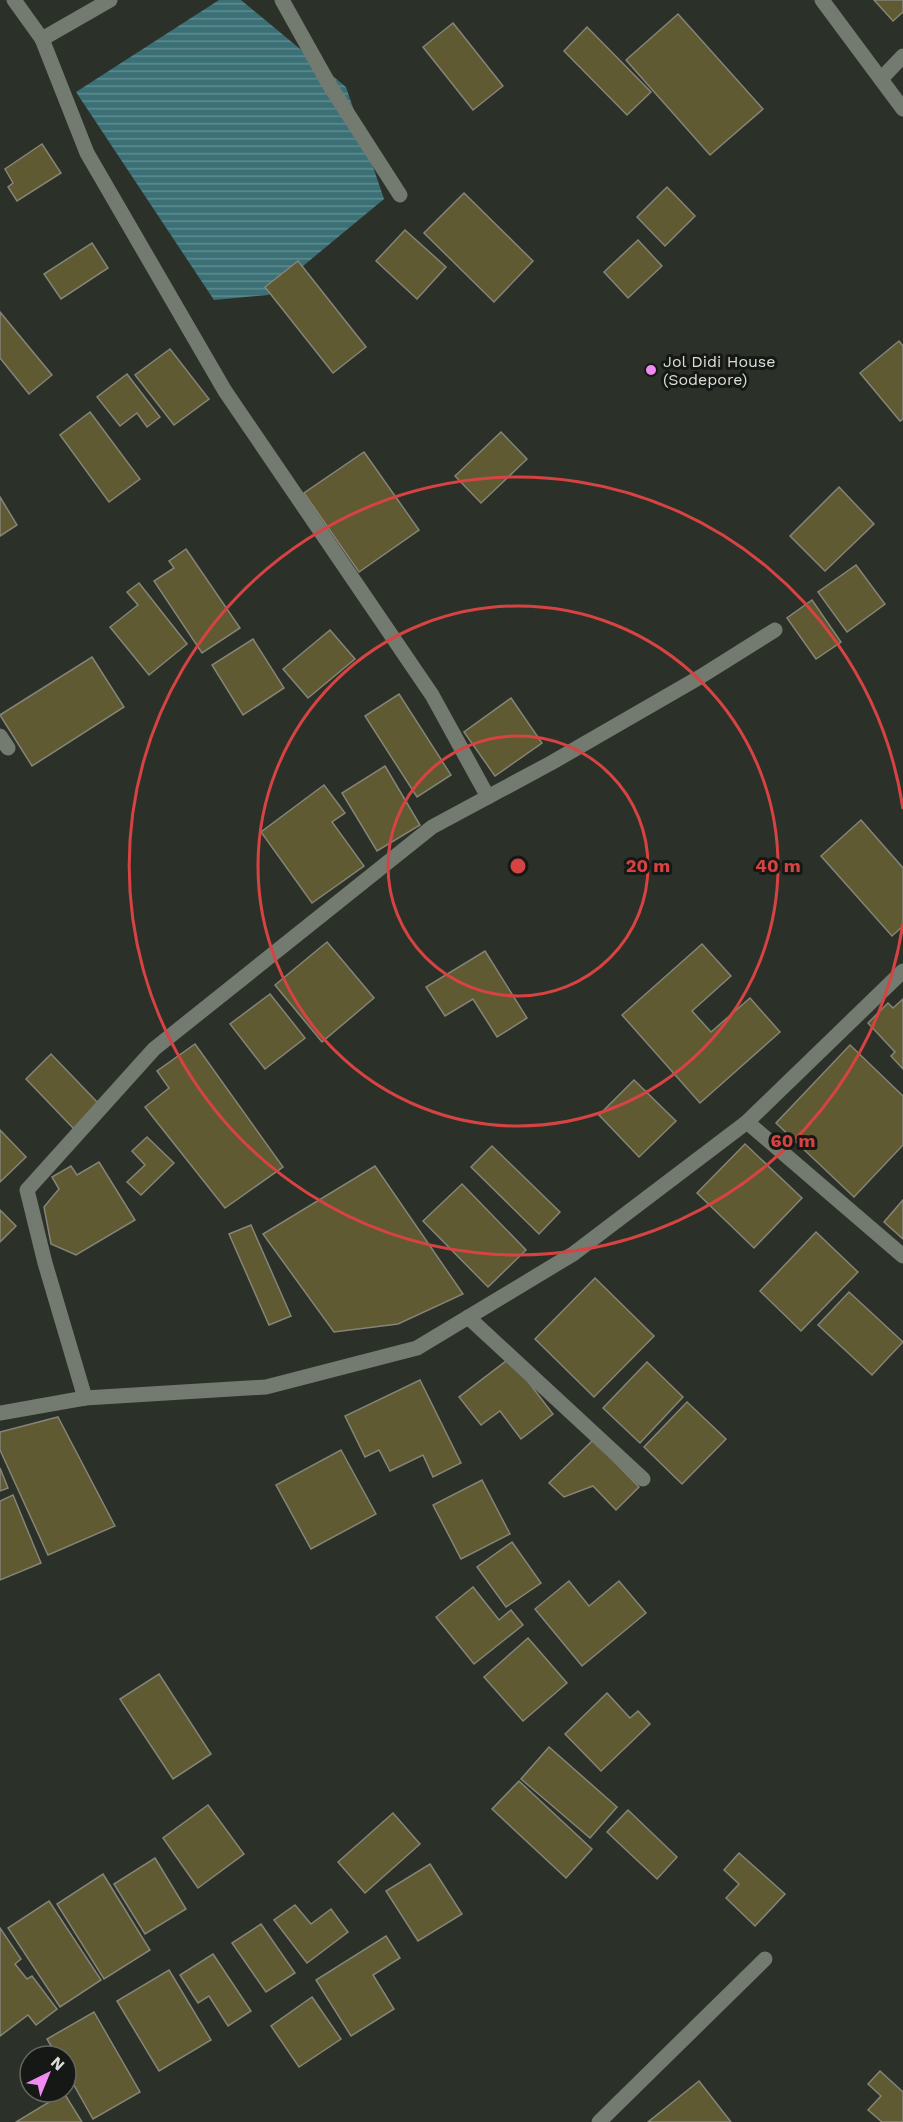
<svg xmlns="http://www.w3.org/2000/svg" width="903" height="2122" font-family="'Work Sans',sans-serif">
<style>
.water{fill:url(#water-rules)}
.building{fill:#5f5a32;stroke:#858478;stroke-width:1.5}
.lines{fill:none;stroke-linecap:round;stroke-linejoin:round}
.minor{stroke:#737a70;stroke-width:15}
.ring{fill:none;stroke:#d74342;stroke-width:3}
.poi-dot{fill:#f28af3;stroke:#151814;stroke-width:2}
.labels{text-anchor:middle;stroke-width:6;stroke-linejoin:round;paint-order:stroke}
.poi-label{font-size:16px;fill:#daded8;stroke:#151814;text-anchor:start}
.centre{fill:#d74342;stroke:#151814;stroke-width:3}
.ring-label{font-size:18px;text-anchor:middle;font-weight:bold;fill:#d74342;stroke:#151814;stroke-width:6;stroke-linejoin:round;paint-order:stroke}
</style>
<defs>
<pattern id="water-rules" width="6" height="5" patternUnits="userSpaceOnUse" patternTransform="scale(1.5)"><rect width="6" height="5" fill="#3b7176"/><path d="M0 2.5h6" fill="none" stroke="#608b8f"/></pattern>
</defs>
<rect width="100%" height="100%" fill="#2b3128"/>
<polygon class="water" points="219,0 241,0 346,87 384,199 268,295 214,300 76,92"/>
<g class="building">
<polygon points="874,0 903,0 903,12 893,21"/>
<polygon points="678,14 763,109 710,155 626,60"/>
<polygon points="453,23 503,86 473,110 423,47"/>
<polygon points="587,27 651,92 627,115 564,51"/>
<polygon points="42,144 61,173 17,201 8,187 13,183 5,169"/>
<polygon points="667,187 695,216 665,246 637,217"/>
<polygon points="464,193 533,261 494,302 424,233"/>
<polygon points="405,230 446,267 417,299 376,261"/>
<polygon points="638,240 662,266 628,298 604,272"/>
<polygon points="92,243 108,268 61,299 44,274"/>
<polygon points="298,261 366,347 333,373 265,287"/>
<polygon points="0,312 52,375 29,394 0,358"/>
<polygon points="899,341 903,346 903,419 900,421 860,373"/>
<polygon points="170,349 209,399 174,425 135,375"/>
<polygon points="127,374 160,417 147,427 137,413 120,426 97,397"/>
<polygon points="90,412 140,479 109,502 60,435"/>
<polygon points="501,432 527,459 481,503 455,476"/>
<polygon points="364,452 419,530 359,572 304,493"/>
<polygon points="839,487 874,524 825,571 790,536"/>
<polygon points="0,497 17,525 0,536"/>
<polygon points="186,549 240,628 202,653 154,581 174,568 169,561"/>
<polygon points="856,565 885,604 847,632 818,592"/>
<polygon points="139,583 187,644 149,675 110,627 138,605 127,592"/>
<polygon points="812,600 841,642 816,659 787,618"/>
<polygon points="330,630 355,659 308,698 283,669"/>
<polygon points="253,639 284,688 243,715 212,665"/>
<polygon points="92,657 124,707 32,766 0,715"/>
<polygon points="399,694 451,775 417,797 365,716"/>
<polygon points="511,698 542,743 495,776 464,732"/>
<polygon points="385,766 420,825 377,851 342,793"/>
<polygon points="324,785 345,813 332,822 364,866 312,903 261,832"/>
<polygon points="861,820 903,868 903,926 892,936 821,856"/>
<polygon points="327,942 374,998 322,1042 275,985"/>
<polygon points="702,944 731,976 692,1011 711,1032 750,998 780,1032 700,1103 622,1015"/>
<polygon points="485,951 527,1018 497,1037 473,999 445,1016 426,987"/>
<polygon points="270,994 305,1038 265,1069 230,1024"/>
<polygon points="903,999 903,1069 891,1056 895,1052 868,1023 888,1003 893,1008"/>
<polygon points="195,1044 283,1167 225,1208 145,1107 169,1088 157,1071"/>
<polygon points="850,1045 903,1096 903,1145 854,1197 776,1123"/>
<polygon points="51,1054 100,1105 74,1129 26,1079"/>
<polygon points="634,1080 676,1121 639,1157 599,1115"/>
<polygon points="0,1130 26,1157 0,1182"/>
<polygon points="147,1137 174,1163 141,1195 127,1182 145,1165 132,1151"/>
<polygon points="745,1144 802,1198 754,1248 697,1193"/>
<polygon points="492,1146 560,1212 539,1234 471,1167"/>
<polygon points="99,1162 135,1220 76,1255 51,1244 44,1207 59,1189 52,1177 71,1166 77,1175"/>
<polygon points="375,1166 463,1294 398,1324 334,1332 263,1234"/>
<polygon points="462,1184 526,1250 488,1287 423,1221"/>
<polygon points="903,1200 903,1239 884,1222"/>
<polygon points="0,1210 16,1226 0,1242"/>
<polygon points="251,1225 291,1316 269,1325 229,1234"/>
<polygon points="816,1232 858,1272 801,1331 760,1291"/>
<polygon points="595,1278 654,1336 594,1397 535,1339"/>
<polygon points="849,1292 903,1342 872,1375 818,1325"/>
<polygon points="510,1358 553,1414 521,1439 500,1411 481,1425 459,1397"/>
<polygon points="647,1362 683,1397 640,1443 603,1408"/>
<polygon points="420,1380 461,1463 433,1477 423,1455 390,1471 379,1450 365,1457 345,1416"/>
<polygon points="687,1402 726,1439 682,1484 644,1447"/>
<polygon points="58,1417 115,1526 48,1555 0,1450 0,1432"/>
<polygon points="593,1440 639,1487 616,1510 593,1486 564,1497 549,1483"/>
<polygon points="341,1450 376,1514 311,1549 276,1485"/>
<polygon points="0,1468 8,1488 0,1491"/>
<polygon points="482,1480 510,1534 461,1559 433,1505"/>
<polygon points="13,1495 41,1563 0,1580 0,1501"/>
<polygon points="512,1542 541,1583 506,1607 477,1567"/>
<polygon points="569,1581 589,1606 619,1581 646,1613 582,1666 535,1609"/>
<polygon points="473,1587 499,1620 511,1610 523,1625 474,1664 436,1617"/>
<polygon points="528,1638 567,1683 523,1721 484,1677"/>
<polygon points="159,1674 211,1754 173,1779 120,1699"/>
<polygon points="607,1693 630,1718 638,1711 650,1724 601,1771 565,1734"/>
<polygon points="549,1747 617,1807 590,1838 521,1779"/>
<polygon points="519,1781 592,1849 566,1878 492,1809"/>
<polygon points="208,1805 244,1854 198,1888 163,1838"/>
<polygon points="628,1810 677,1857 657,1879 607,1832"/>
<polygon points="393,1813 420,1844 365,1893 338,1862"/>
<polygon points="739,1853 785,1894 755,1926 726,1898 739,1884 724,1870"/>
<polygon points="155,1858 186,1909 145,1934 114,1884"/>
<polygon points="430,1864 462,1914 418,1941 386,1891"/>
<polygon points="103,1874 150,1950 104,1979 57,1904"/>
<polygon points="49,1901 101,1980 60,2007 8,1928"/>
<polygon points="295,1905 311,1924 331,1909 348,1932 307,1963 274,1920"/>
<polygon points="261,1924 295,1973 266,1992 232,1943"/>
<polygon points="0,1928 21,1959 15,1964 27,1979 32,1976 57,2009 36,2025 28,2015 0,2036"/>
<polygon points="386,1936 400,1958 373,1975 394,2009 351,2036 316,1980"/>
<polygon points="213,1954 251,2011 228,2026 209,1996 198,2003 180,1975"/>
<polygon points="169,1970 211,2040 159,2071 117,2001"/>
<polygon points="312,1997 341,2039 299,2067 271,2026"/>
<polygon points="94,2012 140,2092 93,2119 66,2071 66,2056 57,2056 47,2039"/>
<polygon points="880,2071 903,2092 903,2122 882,2122 868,2110 881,2096 868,2084"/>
<polygon points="699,2081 731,2122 648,2122"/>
<polygon points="64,2093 82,2122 16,2122"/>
</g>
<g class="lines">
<g class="minor">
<polyline points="14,0 42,39 87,153 225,391 432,695 488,797"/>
<polyline points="282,0 330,86 400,195"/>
<polyline points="822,0 903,109"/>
<polyline points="42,39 110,0"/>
<polyline points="881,79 903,56"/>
<polyline points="0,736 8,748"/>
<polyline points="747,1122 903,1256"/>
<polyline points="468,1317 643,1479"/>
<polyline points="85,1398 45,1263 27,1190 154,1049 432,827 551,763 700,677 775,630"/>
<polyline points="0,1413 85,1398 266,1387 417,1348 573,1254 747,1122 903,971"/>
<polyline points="599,2122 765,1959"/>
</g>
</g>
<g class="ring">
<circle cx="518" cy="866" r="130"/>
<circle cx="518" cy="866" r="260"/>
<path d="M903 923A389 389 0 1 1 903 809"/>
</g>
<circle class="poi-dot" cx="651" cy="370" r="6"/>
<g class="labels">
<g class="poi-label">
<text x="663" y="367">Jol Didi House<tspan x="663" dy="18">(Sodepore)</tspan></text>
</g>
</g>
<circle cx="518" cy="866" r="9" class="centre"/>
<g class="ring-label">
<text x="648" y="872">20 m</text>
<text x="778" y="872">40 m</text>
<text x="793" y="1147">60 m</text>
</g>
<g transform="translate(48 2074) rotate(43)"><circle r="28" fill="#151814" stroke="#646762" stroke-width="1.5"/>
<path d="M0-4.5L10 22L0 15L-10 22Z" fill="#f28af3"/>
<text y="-9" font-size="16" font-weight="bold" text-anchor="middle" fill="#daded8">N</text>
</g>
</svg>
